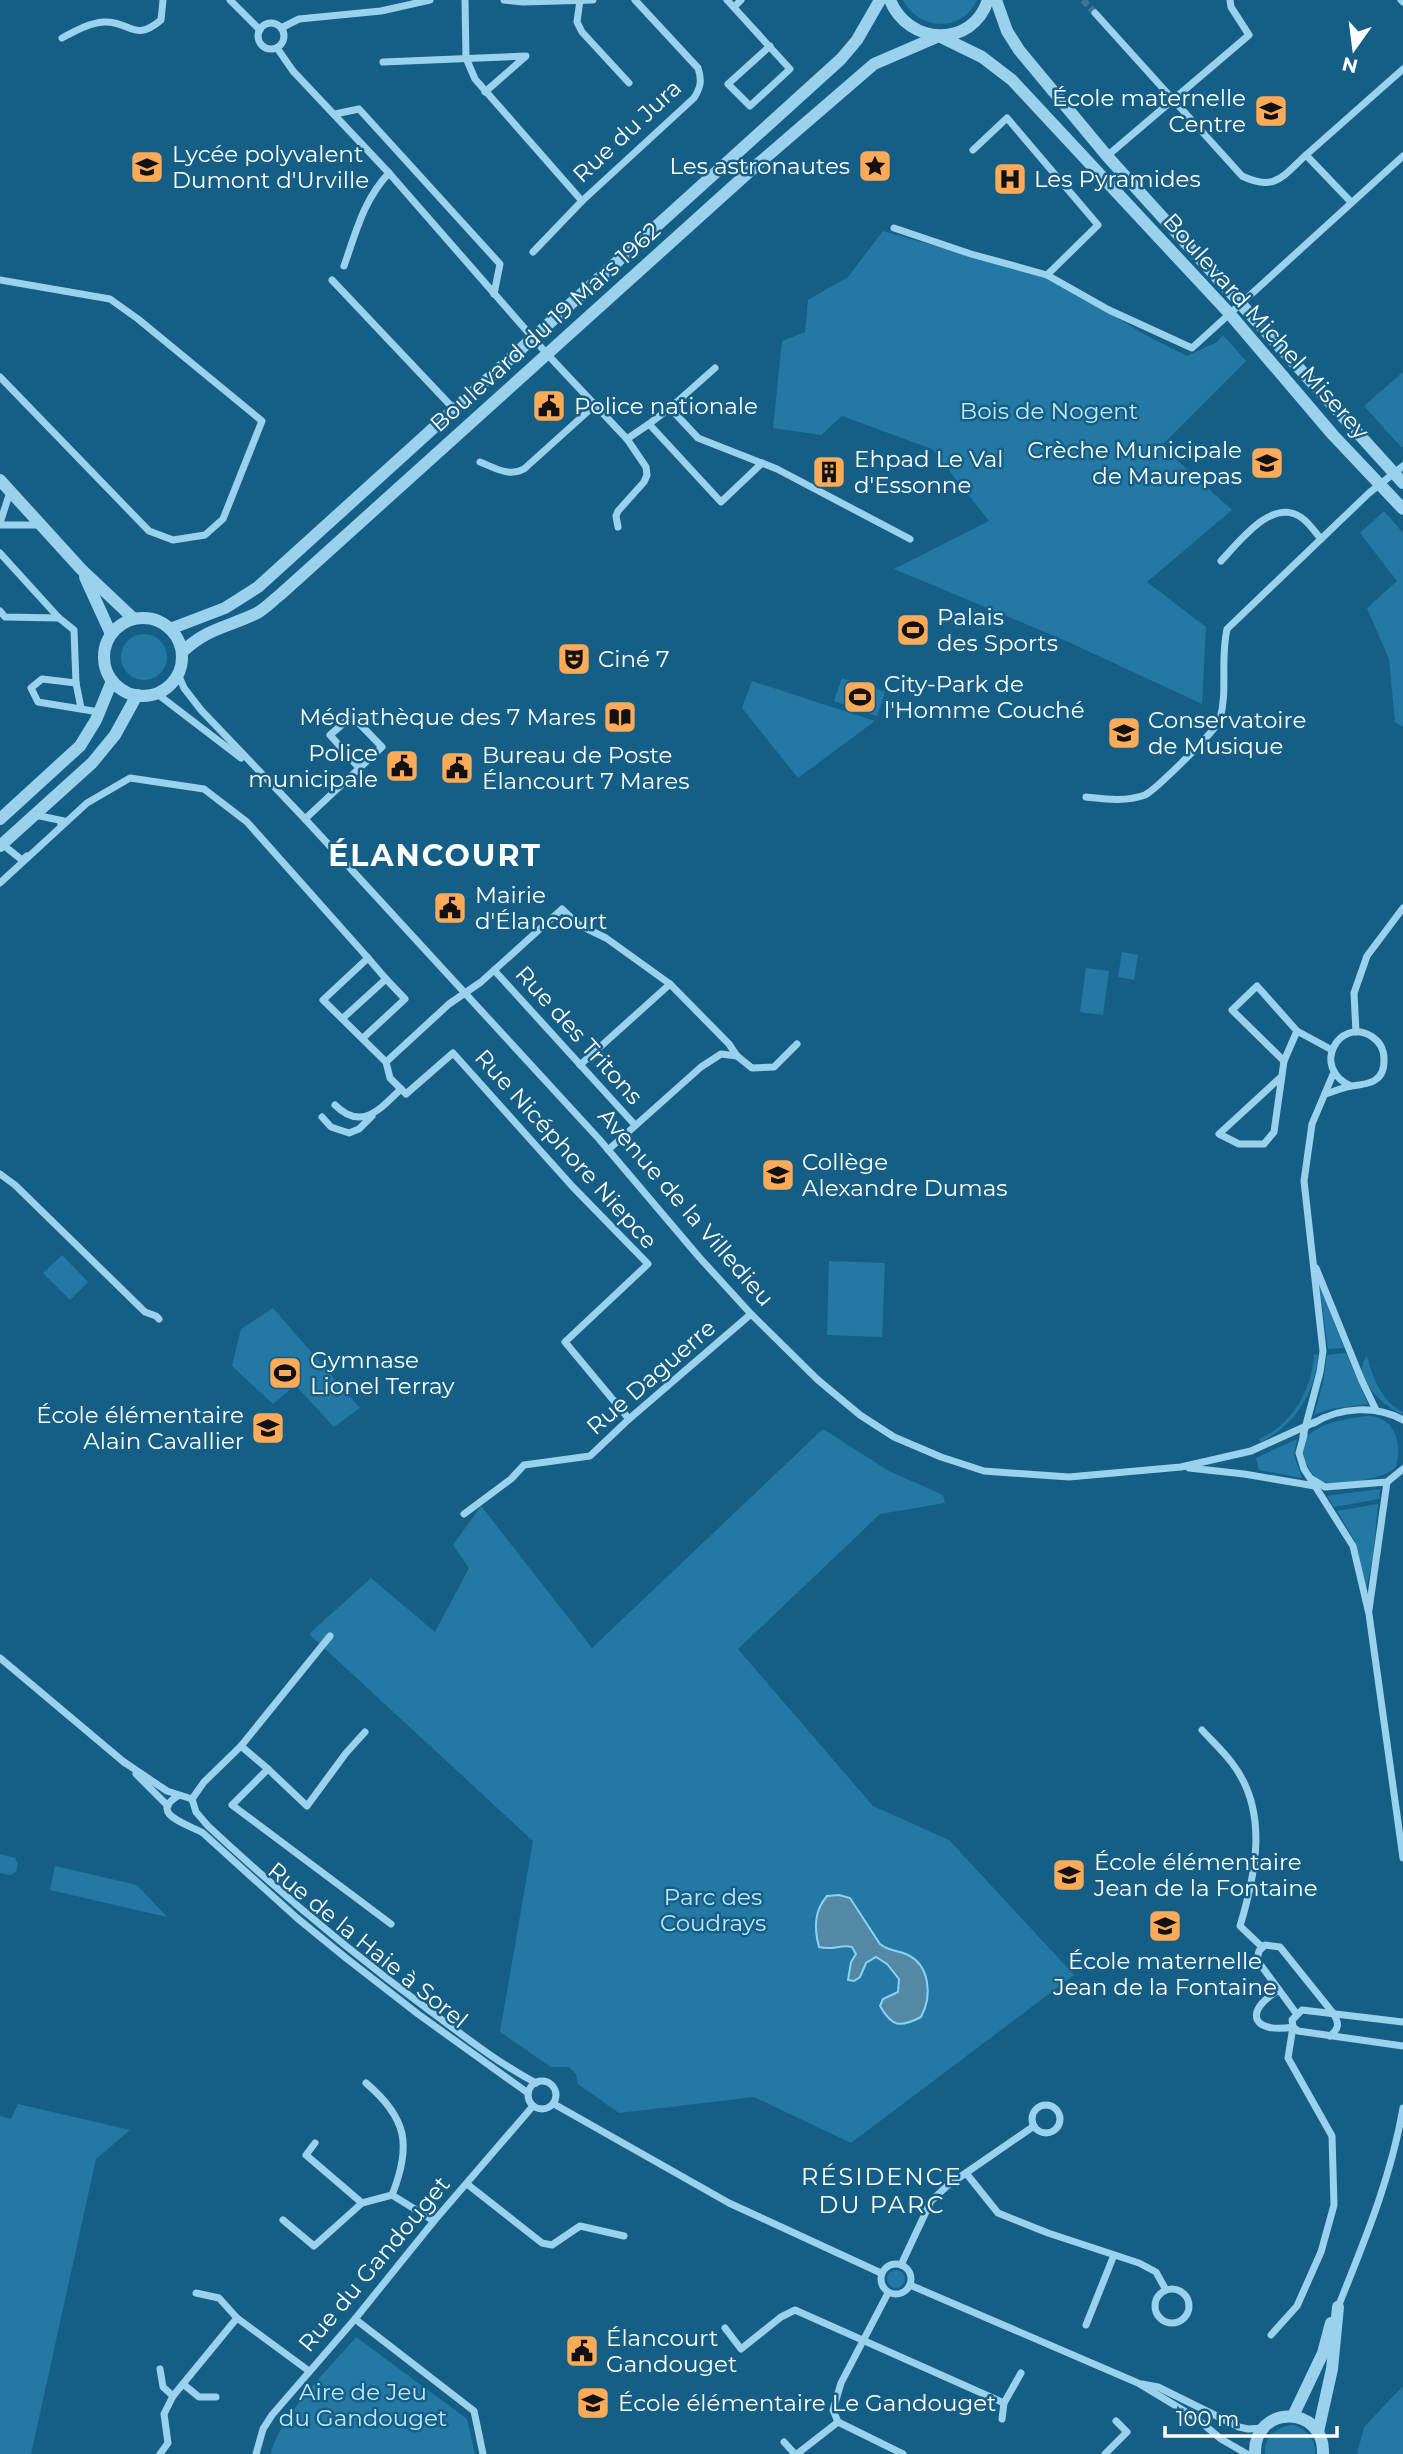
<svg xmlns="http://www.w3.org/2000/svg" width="1403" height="2454" font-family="Montserrat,sans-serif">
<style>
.green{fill:#2379a4}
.water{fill:#5389a7;stroke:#8bd1f1;stroke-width:2}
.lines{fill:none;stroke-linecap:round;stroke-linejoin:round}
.minor-tunnel{stroke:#387798;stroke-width:7;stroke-dasharray:7 3.5;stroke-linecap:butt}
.minor{stroke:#9ad2ee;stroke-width:7}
.tertiary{stroke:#9ad2ee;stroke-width:12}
.labels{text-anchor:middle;stroke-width:5;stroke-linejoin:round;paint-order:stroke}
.poi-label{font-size:23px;fill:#fff;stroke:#155f86;text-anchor:start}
.street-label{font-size:23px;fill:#fff;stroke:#155f86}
.park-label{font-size:23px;fill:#bfe7fb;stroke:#155f86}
.neighbourhood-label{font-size:24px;letter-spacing:2px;fill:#fff;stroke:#155f86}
.district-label{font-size:30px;font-weight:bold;letter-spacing:2px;fill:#fff;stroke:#155f86}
</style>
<rect width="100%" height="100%" fill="#155f86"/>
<g class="green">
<path d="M 903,0 L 977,0 C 962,33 919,31 903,0 Z"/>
<polygon points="883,231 1058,281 1147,336 1187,356 1217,342 1223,335 1246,361 1161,446 1232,510 1147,582 1206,627 1202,704 1064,640 894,569 989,521 932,449 842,416 821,435 773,428 782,341 805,332 808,300 848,277"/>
<polygon points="1403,372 1403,447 1402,448 1364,406"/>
<polygon points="1384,511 1403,533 1403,727 1395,722 1389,659 1367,608 1397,581 1360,533"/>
<circle cx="144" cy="657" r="23"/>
<polygon points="842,678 885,692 877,716 834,701"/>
<polygon points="752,681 875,721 798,778 742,708"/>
<polygon points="1122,952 1138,955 1134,980 1118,977"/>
<polygon points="1086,968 1109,971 1103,1015 1080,1012"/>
<polygon points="62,1255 88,1282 70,1300 43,1273"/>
<polygon points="829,1261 885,1263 882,1337 827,1335"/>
<polygon points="1319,1283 1344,1348 1328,1349"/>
<polygon points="273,1308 360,1408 334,1427 295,1385 273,1404 232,1366 241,1329"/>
<polygon points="1346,1353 1368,1404 1331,1409 1314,1415 1323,1383 1327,1355"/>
<path d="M 1314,1354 L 1318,1355 C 1316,1392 1295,1425 1261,1442 L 1259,1439 C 1291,1426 1313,1389 1314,1354 Z"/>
<path d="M 1367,1356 C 1373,1378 1381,1401 1403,1412 L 1403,1415 C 1385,1407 1349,1377 1367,1356 Z"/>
<path d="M 1368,1416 C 1395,1416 1403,1445 1396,1467 C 1384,1479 1344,1485 1328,1483 C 1319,1482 1312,1475 1308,1467 C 1286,1426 1342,1419 1368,1416 Z"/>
<polygon points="823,1429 889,1471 943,1495 945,1503 880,1514 738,1649 873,1806 949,1840 1074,1975 851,2143 754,2097 619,2113 578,2084 576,2074 569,2067 551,2067 500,2032 533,1841 309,1634 371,1578 435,1632 469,1568 453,1545 481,1506 592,1648"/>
<polygon points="1297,1439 1294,1455 1302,1478 1259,1470 1256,1458"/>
<polygon points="1380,1489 1379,1499 1334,1507 1327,1496"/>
<polygon points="1378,1504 1373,1558 1366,1589 1355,1541 1337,1511"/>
<polygon points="0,1854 15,1858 18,1864 16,1872 10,1875 0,1873"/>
<polygon points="55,1866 137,1885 167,1917 50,1890"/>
<polygon points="18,2104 130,2130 96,2159 31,2454 0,2454 0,2116 11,2119"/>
<circle cx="896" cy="2279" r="9"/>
<path d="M 356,2337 L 467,2419 L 475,2454 L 271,2454 C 277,2420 332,2365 356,2337 Z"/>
<polygon points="1403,2386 1403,2454 1357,2454 1364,2427"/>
<path d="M 1294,2425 C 1307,2430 1316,2439 1315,2454 L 1265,2454 C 1264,2436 1276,2426 1294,2425 Z"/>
</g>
<path class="water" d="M 839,1895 L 850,1898 L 880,1944 C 888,1951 897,1950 906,1954 C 931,1965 932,1997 921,2017 C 900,2028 892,2027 880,2006 L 883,1999 L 898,1992 L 899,1979 L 887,1964 L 876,1957 L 866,1963 L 860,1977 L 854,1981 L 848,1980 L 851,1962 L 856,1954 L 852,1947 C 840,1944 833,1951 819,1947 C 814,1928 814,1911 827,1896 Z"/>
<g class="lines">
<polyline class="minor-tunnel" points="1083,0 1095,13"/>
<g class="minor">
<polyline points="230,0 260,30"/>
<path d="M 465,0 L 466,58 L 475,79 L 582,201 L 694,98 C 701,87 702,80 698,68 L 635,0"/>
<polyline points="504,0 523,2 593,0"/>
<polyline points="580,0 577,22 582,32 629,83"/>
<polyline points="727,0 790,69 750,106 728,84 770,46"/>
<polyline points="1401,0 1403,2"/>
<polyline points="734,7 741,0"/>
<path d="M 1095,13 L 1242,176 C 1275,192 1283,176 1306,155 L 1351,202"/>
<circle cx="271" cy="36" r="13"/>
<polyline points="281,28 299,19 381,11 430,0"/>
<path d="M 62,38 C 75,31 89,23 104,22 C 131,21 134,43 161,20 L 163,0"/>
<polyline points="277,48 293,71 389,173 547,354 627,439 646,467 647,475 644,482 618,511 616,516 618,527"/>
<polyline points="383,62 526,56 485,92"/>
<polyline points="335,114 359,109 500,264 494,294"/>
<polyline points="973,150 1007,118 1098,225 1047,275"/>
<polyline points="1306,155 1403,69"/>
<polyline points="1107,156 1249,35 1231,7 1230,0"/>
<polyline points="894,228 971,254 1047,275 1109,310 1192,348 1403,156"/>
<polyline points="533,252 582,201"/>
<path d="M 344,266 C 356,232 364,199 389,173"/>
<polyline points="0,280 110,299 138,319 262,421 223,519 205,535 173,540 149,531 0,377"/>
<polyline points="332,280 453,408"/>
<polyline points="670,408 715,368"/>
<polyline points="649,424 670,408 698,438 777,469 910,539"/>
<polyline points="627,439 649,424 721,502 762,463"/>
<path d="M 480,462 C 495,468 509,477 524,469 L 595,405"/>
<polyline points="0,523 10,492"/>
<polyline points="0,525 41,525"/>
<polyline points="0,553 59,618"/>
<path d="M 1221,561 C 1239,542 1273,496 1302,518 C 1309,523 1315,532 1321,539"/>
<polyline points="0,611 5,617 59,618 74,630 76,683 81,708"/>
<polyline points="178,674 184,688 201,710 305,819 599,1139 699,1257 751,1314 818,1380 860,1415 894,1437 941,1457 984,1471 1069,1477 1181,1467 1251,1451 1315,1422"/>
<polyline points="76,683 42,679 31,688 38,702 99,712"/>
<polyline points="156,693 241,758"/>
<path d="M 1086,797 C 1105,799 1126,802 1145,795 C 1155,790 1217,730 1220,719 C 1228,690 1220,660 1227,629 L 1369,493 L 1403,466"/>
<polyline points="35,815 64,821 61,824"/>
<polyline points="305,819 382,747 352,716 330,735 359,768"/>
<polyline points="2,844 22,860 27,856"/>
<polyline points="0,883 87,803 130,778 204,789 247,822 368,958"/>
<polyline points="494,970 635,1125"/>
<polyline points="386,979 368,958 323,1000 386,1062 390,1078 406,1094 453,1053 572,1186 648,1264 565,1342 629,1419"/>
<polyline points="343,1018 386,979 405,999 363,1038"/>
<polyline points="1297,1031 1284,1061 1232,1010 1257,986 1297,1031 1332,1050"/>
<polyline points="1356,1032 1354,993 1367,956 1403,908"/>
<polyline points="386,1062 449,1004 481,982 562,909 579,925 606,938 670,984 729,1044 737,1056 752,1068 774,1067 797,1044"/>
<polyline points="580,1065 670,984"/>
<polyline points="1281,1077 1219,1134 1239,1144 1264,1144 1274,1132 1284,1061"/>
<path d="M 1325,1094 C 1334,1092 1343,1087 1352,1086 C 1369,1084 1385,1082 1384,1059 C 1384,1049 1379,1041 1371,1036 C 1339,1017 1310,1068 1351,1086"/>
<path d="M 335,1105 C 362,1132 381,1108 401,1089"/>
<polyline points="322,1117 331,1127 349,1133 359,1129 372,1116"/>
<polyline points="608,1150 701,1067 721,1054 737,1056"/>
<polyline points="0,1174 15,1185 145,1312 156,1316 159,1319"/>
<polyline points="1316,1268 1362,1381 1376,1410"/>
<path d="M 1314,1423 C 1340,1407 1376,1405 1403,1420"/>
<polyline points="1304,1435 1299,1453 1304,1469 1310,1478 1325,1487 1387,1482 1403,1469"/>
<polyline points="1303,1436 1320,1372 1323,1351 1304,1181 1312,1124 1334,1072"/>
<polyline points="1189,1468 1244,1474 1315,1486"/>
<polyline points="1310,1478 1353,1546 1369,1614 1403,1858"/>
<polyline points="464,1514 511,1479 524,1465 590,1456 629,1419 751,1314"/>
<polyline points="1369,1610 1387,1482"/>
<polyline points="0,1658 125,1763"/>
<path d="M 1202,1730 C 1212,1741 1223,1751 1232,1763 C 1269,1811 1256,1873 1240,1926 L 1262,1947"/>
<polyline points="365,1732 346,1753 307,1806 268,1769 232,1805 391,1924"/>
<polyline points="241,1746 268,1769"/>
<path d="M 124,1762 L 167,1791 L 192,1799 L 196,1812 L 208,1826 C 279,1892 353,1954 430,2011 C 464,2036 498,2063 536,2083"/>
<polyline points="136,1774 168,1806"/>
<path d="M 178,1796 C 147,1814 190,1825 203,1833 L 297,1918 L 346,1958 L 418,2014 L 528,2093"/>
<polyline points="192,1799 204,1782 241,1746 330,1636"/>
<path d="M 1296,2013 L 1257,1960 L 1259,1951 L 1265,1945 L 1280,1947 L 1333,2013 C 1339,2023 1340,2028 1330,2036"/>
<polyline points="1403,2022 1302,2010 1292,2020 1293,2027 1298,2031 1403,2046"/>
<circle cx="542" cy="2095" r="14"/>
<path d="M 366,2083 C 407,2118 412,2145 392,2195"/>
<polyline points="554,2104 729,2203 881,2273"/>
<circle cx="1046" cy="2119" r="14"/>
<polyline points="315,2143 306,2155 362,2203"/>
<polyline points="966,2173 998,2213 1048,2233 1139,2263 1156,2272 1166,2290"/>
<polyline points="467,2184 542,2243 552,2245 580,2226 624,2236"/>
<polyline points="283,2220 314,2246 362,2203 392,2195 434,2221"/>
<circle cx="896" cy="2279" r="15"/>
<polyline points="901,2265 931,2201 947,2186 1034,2126"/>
<polyline points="910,2285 1138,2383 1196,2418 1221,2439 1247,2454"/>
<circle cx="1172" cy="2306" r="17"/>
<polyline points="196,2293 219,2298 237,2318"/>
<polyline points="888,2293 841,2383 833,2410 838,2422 903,2454"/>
<path d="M 1338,2307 C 1364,2242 1391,2178 1403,2108"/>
<polyline points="355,2319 474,2411 483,2454"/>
<polyline points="1086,2325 1114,2255"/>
<polyline points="725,2328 741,2349 781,2317 795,2310 1004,2403 1021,2373"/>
<path d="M 1271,2335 L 1297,2306 L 1321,2252 L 1334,2205 L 1332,2136 L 1288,2058 L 1293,2027 C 1253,2034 1242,2012 1279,1990"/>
<polyline points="160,2369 163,2387 173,2396"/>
<polyline points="183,2384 199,2397 216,2397"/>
<polyline points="1142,2384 1158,2387 1239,2427 1248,2429 1263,2428"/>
<polyline points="1002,2419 1004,2403"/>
<polyline points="784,2442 795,2454"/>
<polyline points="160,2454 168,2443 164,2414 173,2396 237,2318 309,2371"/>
<polyline points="256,2454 263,2429 272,2415 355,2319 434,2221 533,2106"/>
<polyline points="797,2454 838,2422"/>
<polyline points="1105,2454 1127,2432 1116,2421"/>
</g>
<g class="tertiary">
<path d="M 890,0 C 908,45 972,49 988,0"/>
<polyline points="996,0 1007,31 1019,50 1107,156 1403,483"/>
<polyline points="939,36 982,57 1012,80 1229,313 1333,435 1403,509"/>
<polyline points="0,480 81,569 134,619"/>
<polyline points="85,577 111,634"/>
<circle cx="143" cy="657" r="39"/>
<polyline points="170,629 225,608 258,587 841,59 857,40 880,0"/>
<path d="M 182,652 C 208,628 225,628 255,614 C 264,610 273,600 281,594 L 750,171 L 874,64 L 939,36"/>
<polyline points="0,819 80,746 96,720 112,681"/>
<polyline points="0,846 92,763 115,735 137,695"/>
<polyline points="1293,2416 1323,2353 1331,2323"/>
<polyline points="1318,2432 1332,2369 1338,2307"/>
<path d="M 1255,2454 C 1253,2404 1325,2404 1323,2454"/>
</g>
</g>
<defs>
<symbol id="school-square" viewBox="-11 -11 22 22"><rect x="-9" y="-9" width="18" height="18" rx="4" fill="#ffaa57" stroke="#155f86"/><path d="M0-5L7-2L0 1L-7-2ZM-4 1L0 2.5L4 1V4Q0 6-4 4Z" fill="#111"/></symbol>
<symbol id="sight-square" viewBox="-11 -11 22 22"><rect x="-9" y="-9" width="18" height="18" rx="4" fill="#ffaa57" stroke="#155f86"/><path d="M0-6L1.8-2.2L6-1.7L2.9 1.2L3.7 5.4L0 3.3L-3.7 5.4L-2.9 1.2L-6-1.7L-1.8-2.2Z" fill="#111"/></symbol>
<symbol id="hospital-square" viewBox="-11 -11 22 22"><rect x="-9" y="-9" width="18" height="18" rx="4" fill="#ffaa57" stroke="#155f86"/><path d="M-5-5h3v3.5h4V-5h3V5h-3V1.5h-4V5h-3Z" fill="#111"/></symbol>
<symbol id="civic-square" viewBox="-11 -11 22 22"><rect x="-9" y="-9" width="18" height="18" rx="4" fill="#ffaa57" stroke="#155f86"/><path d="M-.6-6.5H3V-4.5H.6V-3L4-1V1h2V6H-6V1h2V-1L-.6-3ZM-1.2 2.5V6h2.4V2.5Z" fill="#111"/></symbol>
<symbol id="building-square" viewBox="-11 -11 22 22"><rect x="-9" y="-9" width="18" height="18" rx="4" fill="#ffaa57" stroke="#155f86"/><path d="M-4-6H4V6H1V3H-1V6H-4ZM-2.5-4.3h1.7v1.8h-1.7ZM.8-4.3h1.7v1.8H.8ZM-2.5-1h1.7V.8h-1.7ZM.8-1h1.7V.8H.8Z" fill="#111"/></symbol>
<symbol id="stadium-square" viewBox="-11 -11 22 22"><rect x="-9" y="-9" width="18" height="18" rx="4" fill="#ffaa57" stroke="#155f86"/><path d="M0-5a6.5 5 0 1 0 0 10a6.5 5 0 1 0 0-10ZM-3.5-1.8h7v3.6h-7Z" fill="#111"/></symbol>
<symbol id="theatre-square" viewBox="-11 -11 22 22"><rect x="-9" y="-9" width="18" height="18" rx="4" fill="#ffaa57" stroke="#155f86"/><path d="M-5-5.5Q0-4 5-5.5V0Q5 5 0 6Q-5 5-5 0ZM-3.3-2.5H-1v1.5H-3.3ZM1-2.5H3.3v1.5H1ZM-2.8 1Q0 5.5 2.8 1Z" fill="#111"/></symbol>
<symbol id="library-square" viewBox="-11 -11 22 22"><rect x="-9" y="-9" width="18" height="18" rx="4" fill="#ffaa57" stroke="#155f86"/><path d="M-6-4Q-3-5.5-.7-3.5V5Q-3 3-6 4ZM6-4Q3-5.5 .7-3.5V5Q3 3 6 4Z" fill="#111"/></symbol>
</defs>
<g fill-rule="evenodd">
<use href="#school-square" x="1252" y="92" width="38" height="38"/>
<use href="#sight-square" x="856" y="147" width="38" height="38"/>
<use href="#school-square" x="128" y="148" width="38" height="38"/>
<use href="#hospital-square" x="991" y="160" width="38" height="38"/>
<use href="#civic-square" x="530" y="387" width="38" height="38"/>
<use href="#school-square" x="1248" y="444" width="38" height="38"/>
<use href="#building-square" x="810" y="453" width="38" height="38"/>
<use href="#stadium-square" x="894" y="611" width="38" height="38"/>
<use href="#theatre-square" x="555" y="640" width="38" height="38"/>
<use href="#stadium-square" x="841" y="678" width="38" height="38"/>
<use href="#library-square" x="601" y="698" width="38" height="38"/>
<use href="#school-square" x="1105" y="714" width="38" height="38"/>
<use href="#civic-square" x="383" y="747" width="38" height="38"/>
<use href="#civic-square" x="438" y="749" width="38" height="38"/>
<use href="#civic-square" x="431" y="889" width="38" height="38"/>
<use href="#school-square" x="759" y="1156" width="38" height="38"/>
<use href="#stadium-square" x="266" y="1354" width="38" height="38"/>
<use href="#school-square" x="249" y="1409" width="38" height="38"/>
<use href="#school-square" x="1050" y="1856" width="38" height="38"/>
<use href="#school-square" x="1146" y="1907" width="38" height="38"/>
<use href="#civic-square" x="563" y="2332" width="38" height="38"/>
<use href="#school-square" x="574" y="2384" width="38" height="38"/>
</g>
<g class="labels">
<g class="poi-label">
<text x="1246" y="106" text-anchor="end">École maternelle<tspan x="1246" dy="26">Centre</tspan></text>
<text x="172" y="162">Lycée polyvalent<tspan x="172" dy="26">Dumont d'Urville</tspan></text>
<text x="850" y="174" text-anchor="end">Les astronautes</text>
<text x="1034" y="187">Les Pyramides</text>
<text x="574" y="414">Police nationale</text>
<text x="1242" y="458" text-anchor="end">Crèche Municipale<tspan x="1242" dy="26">de Maurepas</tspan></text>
<text x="854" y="467">Ehpad Le Val<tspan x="854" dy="26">d'Essonne</tspan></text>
<text x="937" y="625">Palais<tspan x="937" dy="26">des Sports</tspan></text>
<text x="598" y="667">Ciné 7</text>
<text x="884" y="692">City-Park de<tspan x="884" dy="26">l'Homme Couché</tspan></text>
<text x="596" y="725" text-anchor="end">Médiathèque des 7 Mares</text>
<text x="1148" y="728">Conservatoire<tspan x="1148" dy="26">de Musique</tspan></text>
<text x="378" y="761" text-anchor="end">Police<tspan x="378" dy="26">municipale</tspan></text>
<text x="482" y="763">Bureau de Poste<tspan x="482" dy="26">Élancourt 7 Mares</tspan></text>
<text x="475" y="903">Mairie<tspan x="475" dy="26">d'Élancourt</tspan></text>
<text x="802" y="1170">Collège<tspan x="802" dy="26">Alexandre Dumas</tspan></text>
<text x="310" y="1368">Gymnase<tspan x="310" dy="26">Lionel Terray</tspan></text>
<text x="244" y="1423" text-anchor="end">École élémentaire<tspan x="244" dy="26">Alain Cavallier</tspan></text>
<text x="1094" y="1870">École élémentaire<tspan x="1094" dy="26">Jean de la Fontaine</tspan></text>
<text x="1165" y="1969" text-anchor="middle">École maternelle<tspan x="1165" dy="26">Jean de la Fontaine</tspan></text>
<text x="606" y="2346">Élancourt<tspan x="606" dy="26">Gandouget</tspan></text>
<text x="618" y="2411">École élémentaire Le Gandouget</text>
</g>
<g class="street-label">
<text transform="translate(627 131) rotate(-43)" y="8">Rue du Jura</text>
<text transform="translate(1266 326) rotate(48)" y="8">Boulevard Michel Miserey</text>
<text transform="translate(545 327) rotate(-42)" y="8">Boulevard du 19 Mars 1962</text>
<text transform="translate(579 1035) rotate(48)" y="8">Rue des Tritons</text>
<text transform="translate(566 1149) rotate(48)" y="8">Rue Nicéphore Niepce</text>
<text transform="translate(686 1207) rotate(49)" y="8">Avenue de la Villedieu</text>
<text transform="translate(651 1377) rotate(-41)" y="8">Rue Daguerre</text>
<text transform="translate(368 1945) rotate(39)" y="8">Rue de la Haie à Sorel</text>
<text transform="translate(374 2264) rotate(-50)" y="8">Rue du Gandouget</text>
</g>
<g class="park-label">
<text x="1049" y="419">Bois de Nogent</text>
<text x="713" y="1905">Parc des<tspan x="713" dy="26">Coudrays</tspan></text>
<text x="363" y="2400">Aire de Jeu<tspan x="363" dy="26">du Gandouget</tspan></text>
</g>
<g class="neighbourhood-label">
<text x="882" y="2185">RÉSIDENCE<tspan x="882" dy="28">DU PARC</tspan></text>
</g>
<g class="district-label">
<text x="435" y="866">ÉLANCOURT</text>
</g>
</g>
<g transform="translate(1354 49) rotate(194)" stroke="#155f86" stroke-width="5" paint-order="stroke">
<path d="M0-5L12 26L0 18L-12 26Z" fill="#ffffff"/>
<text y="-10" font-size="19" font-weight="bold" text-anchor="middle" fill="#ffffff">N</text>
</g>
<path d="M1165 2426v10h172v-10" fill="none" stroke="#ffffff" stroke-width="3.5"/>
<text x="1176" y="2426" font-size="21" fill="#ffffff" stroke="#155f86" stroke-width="5" paint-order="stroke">100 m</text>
</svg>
